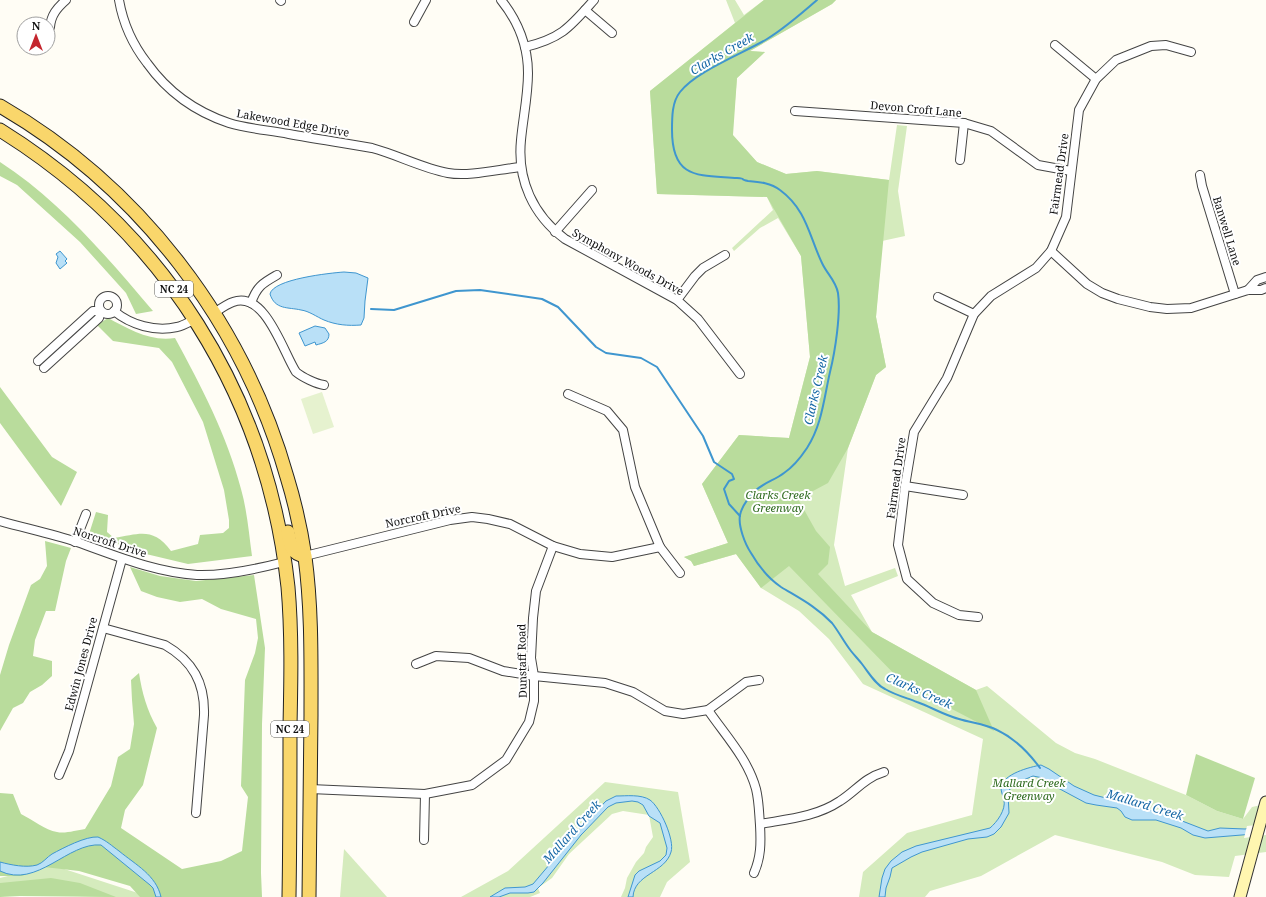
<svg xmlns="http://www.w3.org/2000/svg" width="1266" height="897" font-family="'Noto Serif',serif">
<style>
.green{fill:#d5ebbd}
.forest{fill:#b9dc9c}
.pitch{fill:#e6f2cf}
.water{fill:#b9e0f7;stroke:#3f96cf}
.pier{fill:#fffdf5}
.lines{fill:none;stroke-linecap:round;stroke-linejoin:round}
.stream{stroke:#3f96cf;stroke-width:2}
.minor-casing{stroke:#444;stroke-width:10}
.secondary-casing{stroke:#333;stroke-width:13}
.primary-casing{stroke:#222;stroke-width:15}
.minor{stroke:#fff;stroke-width:8}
.secondary{stroke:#fff6b0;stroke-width:11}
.primary{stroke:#f9d66b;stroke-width:13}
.labels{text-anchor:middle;stroke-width:4;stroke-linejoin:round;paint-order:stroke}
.shield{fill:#fff;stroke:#585858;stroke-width:1}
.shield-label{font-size:10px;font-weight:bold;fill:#111}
.street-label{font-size:11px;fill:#111;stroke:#fff}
.park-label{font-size:11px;font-style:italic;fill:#2f6b1f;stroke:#fff}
.water-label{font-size:12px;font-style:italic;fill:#1768a6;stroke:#fff}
</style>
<rect width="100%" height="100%" fill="#fffdf5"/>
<g class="green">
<polygon points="726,0 735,0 744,15 764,0 836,0 832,4 750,51 765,52 737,78 732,135 757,162 786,174 817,171 889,180 897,125 907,126 898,191 905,236 882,241 876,317 886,367 876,375 848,448 834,545 845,586 895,568 898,576 851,595 872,632 976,690 987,686 1056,743 1075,753 1095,759 1186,795 1217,811 1243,819 1252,807 1266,804 1266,852 1235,856 1229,877 1195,875 1162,862 1055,835 981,876 930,891 925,897 859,897 863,872 907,833 972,815 983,739 863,684 829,639 799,611 761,588 736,554 694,566 691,561 684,557 728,543 702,484 739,435 789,438 810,357 801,256 778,218 760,228 734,251 732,248 773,210 767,197 657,194 650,91 735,23"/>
<polygon points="605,782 678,792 690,862 667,882 660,897 621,897 625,888 627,878 636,862 644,853 646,847 653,837 649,815 623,811 612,814 569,854 552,878 538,888 540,893 530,897 461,897 508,871"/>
<polygon points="344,849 387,897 340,897"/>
<polygon points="52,865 150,897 103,897 0,893 0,878"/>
</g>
<g class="forest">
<polygon points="764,0 836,0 832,4 750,51 765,52 737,78 733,135 757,162 786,174 817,171 889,180 876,317 886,367 876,375 848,448 828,483 798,499 816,531 830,547 828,564 818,574 872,632 976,690 994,731 904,684 789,566 761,588 736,554 694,566 691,561 684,557 728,543 702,484 739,435 789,438 810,357 801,256 767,197 657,194 650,91"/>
<path d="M 0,162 C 60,201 107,257 153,311 L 136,314 L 126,293 L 80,242 L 17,185 L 0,176 Z"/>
<path d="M 108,318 C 129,329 150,342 175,338 C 201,386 227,435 241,489 C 247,510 249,534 252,556 L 188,564 L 146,554 L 89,534 L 96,512 L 108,515 L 107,532 L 114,538 C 140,534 153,527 171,551 L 198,544 L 200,535 L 223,533 L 229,528 L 229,520 L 224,490 L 203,422 L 172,362 L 159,348 L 113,341 L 97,325 Z"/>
<polygon points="0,387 52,457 77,472 61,506 0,423"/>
<polygon points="45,541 71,548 66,561 55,611 46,611 35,640 33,656 52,661 52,676 42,685 30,692 23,703 13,708 0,731 0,675 9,645 31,585 40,579 47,566"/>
<path d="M 130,567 L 160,576 L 196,581 L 254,575 L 265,648 L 262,724 L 261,873 L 262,897 L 140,897 L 130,886 L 79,871 L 44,867 L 22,876 L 0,876 L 0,793 L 13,794 L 21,814 C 33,820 45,830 57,832 C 65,834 77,830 85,829 L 111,786 L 118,757 L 130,749 L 134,724 L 132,700 L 131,680 L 139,673 C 142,693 147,710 157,728 L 143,785 L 125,810 L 121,828 L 182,869 L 221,861 L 242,851 L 248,797 L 241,786 L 245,680 L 255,653 L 258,638 L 256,619 L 221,609 L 202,599 L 180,602 L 157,597 L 141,591 Z"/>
<polygon points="1196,754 1255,778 1243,819 1217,811 1186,795"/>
<polygon points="51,878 80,883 116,897 20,896 0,897 0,883"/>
</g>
<polygon class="pitch" points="322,392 334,427 313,434 301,399"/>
<g class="water">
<polygon points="60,251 67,259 65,261 67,263 60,269 56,263 58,257 56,254"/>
<path d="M 344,272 L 356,273 L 368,278 L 365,301 L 364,318 L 361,325 C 348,326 336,325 324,320 C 317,317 309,311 301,310 C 288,307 275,310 270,294 C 273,279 330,273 344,272 Z"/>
<path d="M 315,326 L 325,328 L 329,334 C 329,342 323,343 316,345 L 315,342 L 305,346 L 299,333 Z"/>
<path d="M 1041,765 L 1049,769 L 1074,786 L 1094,795 L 1106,798 L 1118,799 L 1132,801 L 1141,806 L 1144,809 L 1159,812 L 1208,831 L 1220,828 L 1245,829 L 1266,826 L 1266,833 L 1205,838 L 1193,835 L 1181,828 L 1156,820 L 1132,820 L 1125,817 L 1121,811 L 1117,808 L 1096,805 L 1086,803 L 1058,788 L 1043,778 L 1033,776 L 1021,781 L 1009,790 L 1008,794 L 1009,813 L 1001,827 L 994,834 L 987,837 L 968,839 L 922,852 L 911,857 L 892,868 L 890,877 L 886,888 L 885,897 L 879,897 L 882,878 L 885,869 L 891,861 L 902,852 L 916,846 L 990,828 C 997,822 1006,810 1004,800 C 1003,796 1001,792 1001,788 C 1002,774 1030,767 1041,765 Z"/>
<path d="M 616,796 C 626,796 641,794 650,800 C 660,807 675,840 671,852 C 665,873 634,874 633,897 L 628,897 L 635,875 L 639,871 L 660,861 L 666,855 L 667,848 L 660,823 L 649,816 L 643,805 L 638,802 L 632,801 L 616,803 L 608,807 L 581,835 L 543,883 L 534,892 L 528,893 L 510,893 L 499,897 L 490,897 L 505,888 L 525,887 L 533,884 L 582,826 L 606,801 Z"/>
<path d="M 98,837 C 107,841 112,846 119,851 C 136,865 156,875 161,897 L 156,897 L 153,888 L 150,885 L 101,845 C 68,842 37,889 0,871 L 0,862 C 11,865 26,868 37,865 C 43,863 47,857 52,854 C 63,848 86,836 98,837 Z"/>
</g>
<polygon class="pier" points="1266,824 1266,835 1244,838 1247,826"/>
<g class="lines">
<g class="stream">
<path d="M 817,0 C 801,14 785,28 767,39 C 744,53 696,71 680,92 C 672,102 672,117 672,130 C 672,180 699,175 737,178 C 748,179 738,179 748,181 C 760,182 771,183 780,190 C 807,210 809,236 822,263 C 827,274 836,281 838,293 C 841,314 835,352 830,372 C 824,398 822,425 807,448 C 801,457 793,467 784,473 C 775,480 763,483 755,491 C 749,497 742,506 740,515 C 738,526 745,544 751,553 C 758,565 769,579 781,587 C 799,598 817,607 832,623 C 839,632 844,642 851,651 C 855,656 859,660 862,664 C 869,673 875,684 885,689 C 895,695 907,698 917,702 C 931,707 944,715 959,719 C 972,723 985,724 997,730 C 1014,738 1029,753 1040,768"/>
<polyline points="371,309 394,310 456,291 480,290 542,299 558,307 596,347 606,353 641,358 657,367 703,436 714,462 732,474 734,479 729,481 724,489 729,504 740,516"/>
</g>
<defs>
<g id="minor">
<path d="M 119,0 C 123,23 133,45 147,63 C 167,91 196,112 229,123 C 248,129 269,130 289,134 C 316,139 344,143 372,148 C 398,155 422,168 448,173 C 469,177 500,169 521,167"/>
<polyline points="280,0 281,1"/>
<path d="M 501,0 C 518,21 528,47 528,73 C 528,96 523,118 521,140 C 517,180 533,215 565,239 L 677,300 L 698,319 L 740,374"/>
<polyline points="585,10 612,33"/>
<polyline points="414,22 426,0"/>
<path d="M 50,27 C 51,15 57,8 66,0"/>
<polyline points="1055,45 1096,79"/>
<path d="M 525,47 C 562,38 570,27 594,0"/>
<polyline points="795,111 964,123 991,131 1038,165 1071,171"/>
<polyline points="960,160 964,123"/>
<polyline points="1200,175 1202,186 1235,294"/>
<polyline points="555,232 592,190"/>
<polyline points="1051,251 1087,284 1102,293 1118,299 1150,307 1167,309 1191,308 1248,290 1261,290 1266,288"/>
<polyline points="1248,290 1257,280 1266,277"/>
<circle cx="108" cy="305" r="9"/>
<polyline points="938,297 974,314"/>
<polyline points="677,300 695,276 703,268 725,255"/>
<path d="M 251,303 C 257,286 263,283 277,275"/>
<path d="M 114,311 C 131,325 155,332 177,327 C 183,326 189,322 195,319"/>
<path d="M 214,313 C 220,309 227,304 233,302 C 265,290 283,352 296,372 C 302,377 316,384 324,385"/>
<polyline points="38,361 93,311 101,311 99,318 44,368"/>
<polyline points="568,394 607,411 623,430 635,487 660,547 680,573"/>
<polyline points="905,486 963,495"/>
<path d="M 0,521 C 25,528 52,534 77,542 C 117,556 154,572 197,575 C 226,576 257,569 284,562"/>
<polyline points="75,542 86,514"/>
<polyline points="305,556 450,520 472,517 488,519 510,524 553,546 580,554 612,557 660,547"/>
<polyline points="978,617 959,615 933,603 907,579 898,545 905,486 914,432 947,378 974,314 991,296 1036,268 1051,251 1066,217 1079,110 1096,79 1116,60 1151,46 1166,45 1191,52"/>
<path d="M 103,628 L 165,645 C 193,661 205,683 204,715 L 196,813"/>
<polyline points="416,664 436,656 469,658 503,671 534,676 605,683 633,692 665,711 683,714 708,710 746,682 759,680"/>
<path d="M 708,710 C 725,735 748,759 756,789 C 759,801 759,813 760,825 C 761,843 761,857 754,873"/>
<polyline points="59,775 69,751 122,559"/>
<polyline points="310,789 425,794 472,785 506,760 529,722 534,701 534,676 531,658 533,618 536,591 553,546"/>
<path d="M 760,824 C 788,819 816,817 840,801 C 856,791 864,778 884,772"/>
<polyline points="424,840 425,794"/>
</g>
<polyline id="secondary" points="1240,897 1266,802"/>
<g id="primary">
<path d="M 0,106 C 140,187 243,322 287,477 C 295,503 301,530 305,557 C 312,609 311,662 311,715 C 310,776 310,836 309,897"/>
<path d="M 0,130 C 164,232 267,394 288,587 C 292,633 291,680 290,726 C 290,783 290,840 289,897"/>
<path d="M 288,532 C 290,544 291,554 305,556"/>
</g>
</defs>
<use href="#minor" class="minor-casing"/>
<use href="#secondary" class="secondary-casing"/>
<use href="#primary" class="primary-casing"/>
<use href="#minor" class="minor"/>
<use href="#secondary" class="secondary"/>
<use href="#primary" class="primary"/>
</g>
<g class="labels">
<g class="shield">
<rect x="155" y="281" width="38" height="16" rx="3"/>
<rect x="271" y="721" width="38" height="16" rx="3"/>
</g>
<g class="shield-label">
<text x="174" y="293">NC 24</text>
<text x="290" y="733">NC 24</text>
</g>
<g class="street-label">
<text transform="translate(916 109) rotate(5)" y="4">Devon Croft Lane</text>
<text transform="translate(293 123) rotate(10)" y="4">Lakewood Edge Drive</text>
<text transform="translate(1059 174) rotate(-82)" y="4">Fairmead Drive</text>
<text transform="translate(1227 231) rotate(73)" y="4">Banwell Lane</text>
<text transform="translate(628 262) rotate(29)" y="4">Symphony Woods Drive</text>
<text transform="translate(896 478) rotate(-82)" y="4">Fairmead Drive</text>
<text transform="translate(423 516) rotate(-12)" y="4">Norcroft Drive</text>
<text transform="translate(110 542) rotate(18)" y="4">Norcroft Drive</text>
<text transform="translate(522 661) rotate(-91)" y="4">Dunstaff Road</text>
<text transform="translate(81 664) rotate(-75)" y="4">Edwin Jones Drive</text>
</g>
<g class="park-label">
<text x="778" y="499">Clarks Creek<tspan x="778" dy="13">Greenway</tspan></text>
<text x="1029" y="787">Mallard Creek<tspan x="1029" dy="13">Greenway</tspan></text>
</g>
<g class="water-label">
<text transform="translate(722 54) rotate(-30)" y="4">Clarks Creek</text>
<text transform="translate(816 390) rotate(-77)" y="4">Clarks Creek</text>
<text transform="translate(919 691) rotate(24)" y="4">Clarks Creek</text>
<text transform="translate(1145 805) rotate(17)" y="4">Mallard Creek</text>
<text transform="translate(572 832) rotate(-48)" y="4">Mallard Creek</text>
</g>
</g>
<g transform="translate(36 36)"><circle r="19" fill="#ffffff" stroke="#a0a0a0"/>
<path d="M0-3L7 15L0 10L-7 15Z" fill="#c4262e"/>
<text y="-6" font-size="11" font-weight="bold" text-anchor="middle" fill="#111111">N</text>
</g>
</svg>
